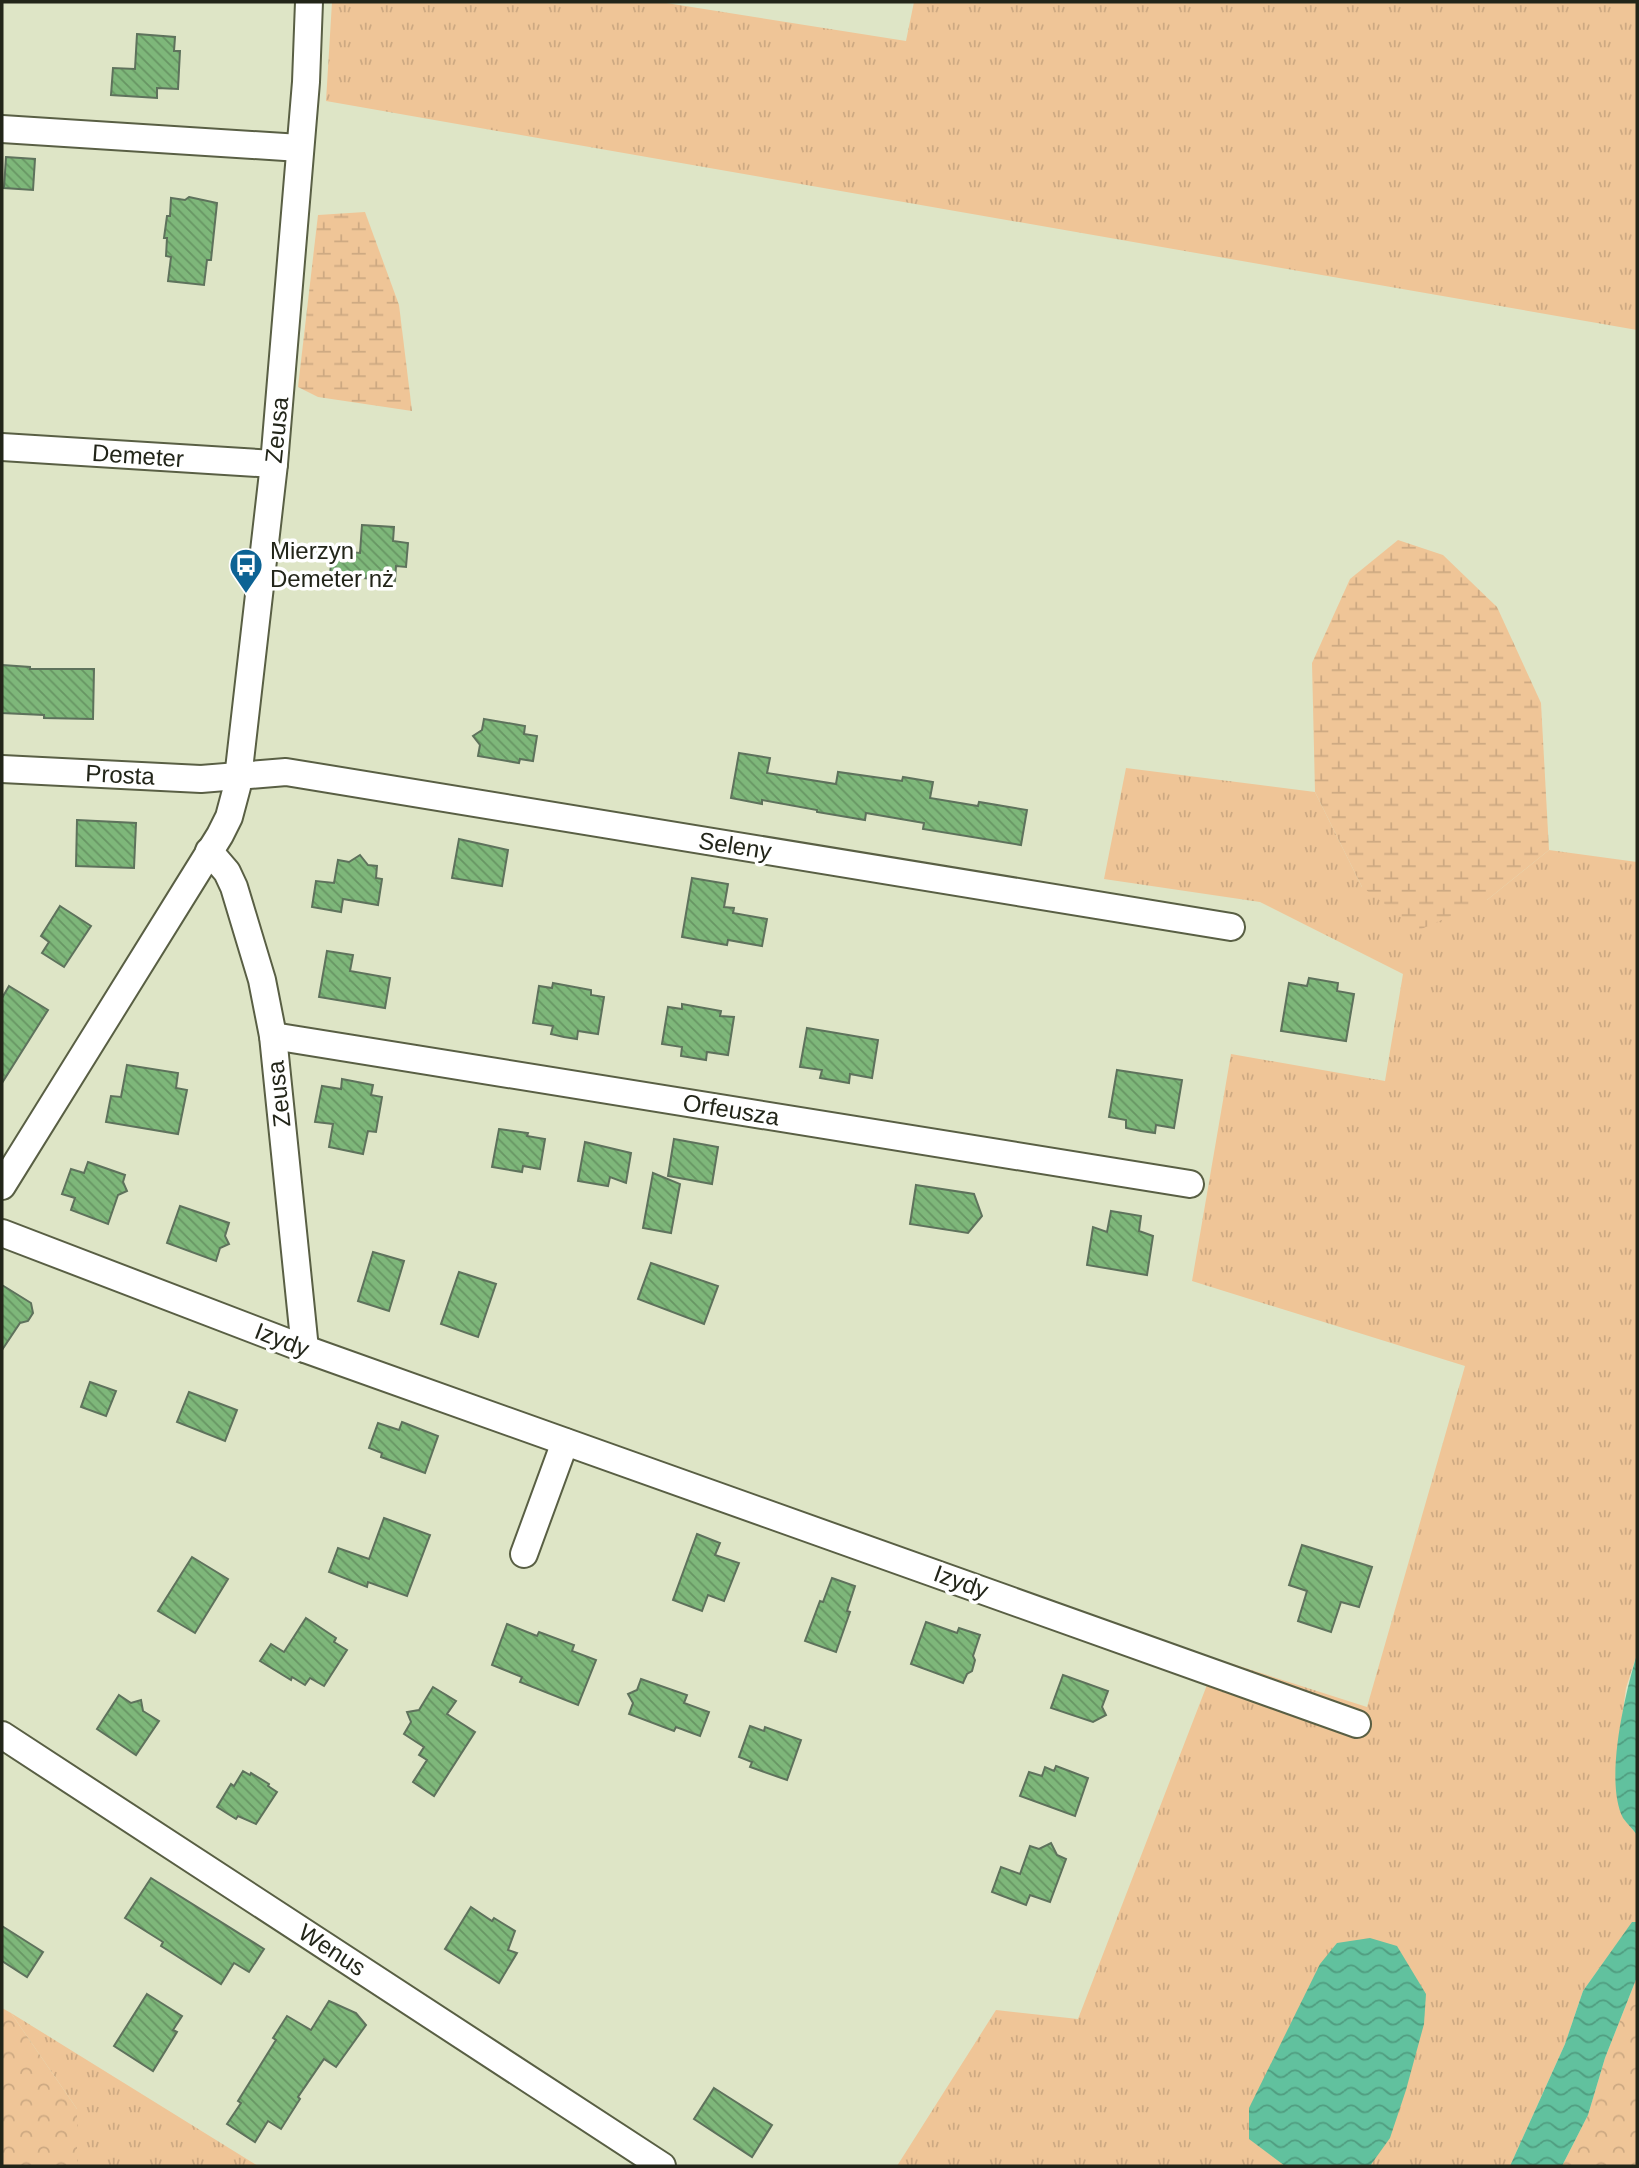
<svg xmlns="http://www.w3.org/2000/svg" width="1639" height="2168" font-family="Helvetica,sans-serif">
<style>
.grass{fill:url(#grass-tufts)}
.forest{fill:url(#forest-crowns)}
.wetland{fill:url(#wetland-marsh)}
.water{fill:url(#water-waves)}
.building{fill:url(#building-back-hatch);stroke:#5e725c;stroke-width:2}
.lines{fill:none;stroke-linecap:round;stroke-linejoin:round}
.street-casing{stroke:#595f44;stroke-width:30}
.street{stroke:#fff;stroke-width:26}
.labels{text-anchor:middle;stroke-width:7;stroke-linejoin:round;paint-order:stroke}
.street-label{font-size:24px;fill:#222519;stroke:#fff}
.poi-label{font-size:24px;fill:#222519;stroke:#fff;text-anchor:start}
</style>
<defs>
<pattern id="grass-tufts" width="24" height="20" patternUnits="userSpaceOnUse" patternTransform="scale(1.75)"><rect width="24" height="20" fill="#efc597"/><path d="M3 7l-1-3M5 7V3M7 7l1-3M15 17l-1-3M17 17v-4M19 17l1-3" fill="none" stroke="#cda982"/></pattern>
<pattern id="forest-crowns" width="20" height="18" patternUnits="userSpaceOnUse" patternTransform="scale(1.75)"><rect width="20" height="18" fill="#efc597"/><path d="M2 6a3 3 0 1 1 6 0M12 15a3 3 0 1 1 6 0" fill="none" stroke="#cda982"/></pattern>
<pattern id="wetland-marsh" width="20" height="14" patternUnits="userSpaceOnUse" patternTransform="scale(1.75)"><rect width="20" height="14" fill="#efc597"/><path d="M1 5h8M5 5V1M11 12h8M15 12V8" fill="none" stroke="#cda982"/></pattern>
<pattern id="water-waves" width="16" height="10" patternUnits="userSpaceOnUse" patternTransform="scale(1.75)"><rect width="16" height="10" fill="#61c19e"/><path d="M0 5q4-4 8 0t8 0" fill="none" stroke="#509d80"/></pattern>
<pattern id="building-back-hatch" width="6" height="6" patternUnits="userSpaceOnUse" patternTransform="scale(1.75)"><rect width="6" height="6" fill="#7eb77a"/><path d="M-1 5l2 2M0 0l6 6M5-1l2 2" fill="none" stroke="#679563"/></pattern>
</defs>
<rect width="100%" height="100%" fill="#dee5c6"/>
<g class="grass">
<polygon points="332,2 660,2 906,41 914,2 1637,2 1637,330 326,101"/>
<polygon points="1126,768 1315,792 1362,887 1487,900 1549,850 1637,862 1637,1654 1626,1688 1617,1756 1624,1819 1637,1835 1637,1922 1632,1923 1583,1991 1565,2044 1510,2166 897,2166 996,2010 1078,2019 1217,1659 1367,1707 1465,1366 1192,1281 1231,1054 1385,1081 1403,974 1260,902 1104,879"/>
<polygon points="11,2013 258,2166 77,2166 77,2109"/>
</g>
<g class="forest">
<polygon points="1637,1977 1637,2166 1562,2166 1588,2115 1605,2058"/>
<polygon points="2,2008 11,2013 77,2109 77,2166 2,2166"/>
</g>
<g class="wetland">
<polygon points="365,212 399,305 412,411 318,397 298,387 318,215"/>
<polygon points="1398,540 1443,555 1497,607 1541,703 1549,850 1487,900 1419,930 1362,887 1315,792 1312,663 1350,579"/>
</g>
<g class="water">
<path d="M 1637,1654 L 1637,1835 C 1633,1829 1627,1824 1623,1818 C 1604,1781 1625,1694 1637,1654 Z"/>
<polygon points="1632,1922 1637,1922 1637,1977 1605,2058 1588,2115 1562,2166 1510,2166 1565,2044 1583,1991"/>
<polygon points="1370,1938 1397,1946 1426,1994 1424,2024 1406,2090 1390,2138 1370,2166 1285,2166 1249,2139 1249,2108 1320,1964 1337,1943"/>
</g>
<g class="building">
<polygon points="137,34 175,37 174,51 180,51 178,89 157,88 157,98 111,95 113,68 135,69"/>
<polygon points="6,157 35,159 33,190 4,188"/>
<polygon points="189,197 217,203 211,260 207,260 204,285 168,281 171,257 166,256 167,238 164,238 167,216 170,216 171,198 185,200"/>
<polygon points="362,525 394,527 393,541 408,543 406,567 396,566 395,581 330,575 332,550 360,553"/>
<polygon points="2,665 30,667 30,669 94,669 93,719 44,718 44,715 2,713"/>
<polygon points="484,719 525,726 524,734 537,736 533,761 520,759 519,763 478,756 480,745 473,736 482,730"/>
<polygon points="739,753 770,758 767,773 836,784 838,772 902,781 903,777 933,782 930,798 978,806 979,802 1027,810 1021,845 923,829 924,823 866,813 865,820 817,812 817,810 762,800 762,804 731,798"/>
<polygon points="77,820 136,823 134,868 76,866"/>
<polygon points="459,839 508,850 502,886 452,878"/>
<polygon points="360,855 368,865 377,866 376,878 382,879 378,905 343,899 341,912 312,907 316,881 334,883 338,860 349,862"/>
<polygon points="692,878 728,884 724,907 734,908 733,913 767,919 762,946 728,940 727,945 682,937"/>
<polygon points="60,906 91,926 64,967 42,953 49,942 41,936"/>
<polygon points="327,951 353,955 350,971 390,978 385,1008 319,997"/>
<polygon points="1309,978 1338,983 1337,991 1354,994 1346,1041 1281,1031 1289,983 1307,986"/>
<polygon points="553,983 591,990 591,995 604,997 598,1034 578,1031 577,1039 564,1037 551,1034 553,1026 533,1023 539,986 552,988"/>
<polygon points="9,986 48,1010 2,1083 2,998"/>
<polygon points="682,1004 721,1011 720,1016 734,1017 728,1055 707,1052 706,1060 681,1056 682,1047 662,1044 668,1007 682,1009"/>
<polygon points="807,1028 878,1040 872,1078 850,1074 849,1083 820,1078 822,1070 800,1067"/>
<polygon points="127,1065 178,1073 176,1088 187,1090 178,1134 106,1122 111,1096 121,1097"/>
<polygon points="1117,1070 1182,1080 1174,1128 1156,1125 1155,1133 1141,1131 1126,1128 1126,1120 1109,1117"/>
<polygon points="342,1079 373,1085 371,1095 382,1097 376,1132 368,1131 363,1154 329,1147 333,1124 315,1122 322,1086 341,1089"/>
<polygon points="499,1129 528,1133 527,1136 545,1139 540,1169 523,1166 522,1172 492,1167"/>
<polygon points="674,1139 718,1147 712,1184 668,1176"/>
<polygon points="585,1142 631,1153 626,1183 610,1177 608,1186 578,1181"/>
<polygon points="88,1162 125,1175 123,1182 127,1191 118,1195 108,1224 71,1210 75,1198 62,1194 71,1169 84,1173"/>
<polygon points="653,1173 680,1184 671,1233 643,1228"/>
<polygon points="916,1185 974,1194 982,1216 968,1233 910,1224"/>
<polygon points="180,1206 229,1223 225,1236 229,1244 220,1248 216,1261 167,1243"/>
<polygon points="1111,1211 1141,1216 1139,1231 1153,1236 1147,1275 1087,1265 1093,1227 1107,1232"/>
<polygon points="373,1252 404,1261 389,1311 358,1301"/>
<polygon points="651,1263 718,1286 704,1324 638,1299"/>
<polygon points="459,1272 496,1284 478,1337 441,1324"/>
<polygon points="2,1285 31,1303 33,1313 28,1321 20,1323 2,1350"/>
<polygon points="90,1382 116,1391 106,1416 81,1407"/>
<polygon points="189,1392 237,1410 225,1441 177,1422"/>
<polygon points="402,1422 438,1436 425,1473 381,1457 382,1453 369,1448 378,1423 399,1430"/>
<polygon points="384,1518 430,1535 407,1596 368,1582 367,1587 329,1572 338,1548 369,1559"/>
<polygon points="697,1534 720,1543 715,1555 739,1563 724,1601 708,1595 702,1611 673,1600"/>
<polygon points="1302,1545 1372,1567 1359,1607 1341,1602 1331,1632 1298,1621 1307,1591 1289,1585"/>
<polygon points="192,1557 228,1579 195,1633 158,1611"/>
<polygon points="832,1578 855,1586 847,1611 850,1612 836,1652 805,1641 820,1601 823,1602"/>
<polygon points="306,1618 336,1638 334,1642 347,1650 324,1686 310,1678 305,1685 292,1677 291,1680 260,1661 271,1644 284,1652"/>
<polygon points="926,1622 957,1633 959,1628 980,1635 973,1656 975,1660 972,1671 967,1674 963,1683 911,1664"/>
<polygon points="507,1624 537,1636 539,1632 574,1645 572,1651 596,1660 578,1705 520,1682 522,1677 492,1665"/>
<polygon points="1063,1675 1108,1691 1102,1707 1106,1715 1093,1722 1051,1708"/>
<polygon points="641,1679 687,1695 684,1703 709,1712 700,1736 676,1727 674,1731 629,1714 633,1703 628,1694 637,1690"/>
<polygon points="433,1687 456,1701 447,1714 475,1732 434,1796 413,1782 427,1760 419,1755 424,1747 404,1734 411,1722 407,1712 419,1710"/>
<polygon points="119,1695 131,1703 141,1700 143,1711 159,1721 136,1755 97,1729"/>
<polygon points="750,1726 764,1731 765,1727 801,1740 787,1780 750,1767 752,1762 739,1757"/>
<polygon points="1056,1766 1088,1778 1075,1816 1020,1796 1029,1772 1042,1776 1045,1767 1054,1771"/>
<polygon points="243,1771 250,1775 251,1773 269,1784 268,1786 277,1792 256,1824 238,1816 236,1819 217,1807 231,1784 234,1786"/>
<polygon points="1051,1843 1057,1855 1066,1859 1050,1902 1030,1895 1026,1905 992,1892 1001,1867 1020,1874 1030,1846 1039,1849"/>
<polygon points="151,1878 264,1949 249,1972 234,1963 221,1984 161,1946 163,1942 125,1918"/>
<polygon points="471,1907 492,1921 494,1918 515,1931 508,1950 517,1953 499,1983 445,1949"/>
<polygon points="2,1926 43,1952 27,1977 2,1961"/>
<polygon points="147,1994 182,2016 173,2030 177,2032 153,2071 114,2046"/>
<polygon points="329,2001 356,2013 366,2025 336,2067 324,2059 298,2097 300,2099 281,2129 268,2121 255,2142 227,2124 241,2103 238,2101 276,2040 273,2038 287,2016 311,2030"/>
<polygon points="714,2088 772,2125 752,2157 694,2119"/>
</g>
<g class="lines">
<defs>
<g id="street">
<polyline points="2,129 300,148"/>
<polyline points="2,447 274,464"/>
<polyline points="2,769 201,779 286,772 1231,927"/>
<polyline points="209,851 227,872 234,887 262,980 273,1036 305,1349"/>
<polyline points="273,1036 1190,1184"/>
<polyline points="2,1186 220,835 229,817 237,787 274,464 306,82 309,2"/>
<polyline points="2,1233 305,1349 1357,1724"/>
<polyline points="524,1554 565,1442"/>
<polyline points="2,1735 662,2166"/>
</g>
</defs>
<use href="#street" class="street-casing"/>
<use href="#street" class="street"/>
</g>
<defs>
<symbol id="bus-pin" viewBox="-11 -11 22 30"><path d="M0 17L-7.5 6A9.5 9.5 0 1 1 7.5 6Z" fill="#0d6394" stroke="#fff"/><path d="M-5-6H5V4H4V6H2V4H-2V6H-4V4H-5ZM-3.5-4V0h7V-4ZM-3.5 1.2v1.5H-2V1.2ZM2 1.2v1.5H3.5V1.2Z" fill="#fff"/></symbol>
</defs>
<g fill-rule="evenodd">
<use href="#bus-pin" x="227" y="546" width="38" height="52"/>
</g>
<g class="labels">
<g class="street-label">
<text transform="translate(277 430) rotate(-84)" y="8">Zeusa</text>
<text transform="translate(138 456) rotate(4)" y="8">Demeter</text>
<text transform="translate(120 775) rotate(3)" y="8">Prosta</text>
<text transform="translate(735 846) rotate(9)" y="8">Seleny</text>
<text transform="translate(279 1094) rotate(-96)" y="8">Zeusa</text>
<text transform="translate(731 1110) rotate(9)" y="8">Orfeusza</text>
<text transform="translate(282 1340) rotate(21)" y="8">Izydy</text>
<text transform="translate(961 1582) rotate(20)" y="8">Izydy</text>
<text transform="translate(332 1950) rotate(33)" y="8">Wenus</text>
</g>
<g class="poi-label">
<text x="270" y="559">Mierzyn<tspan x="270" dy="28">Demeter nż</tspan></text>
</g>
</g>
<rect width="1639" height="2168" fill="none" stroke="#222519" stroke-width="7"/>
</svg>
